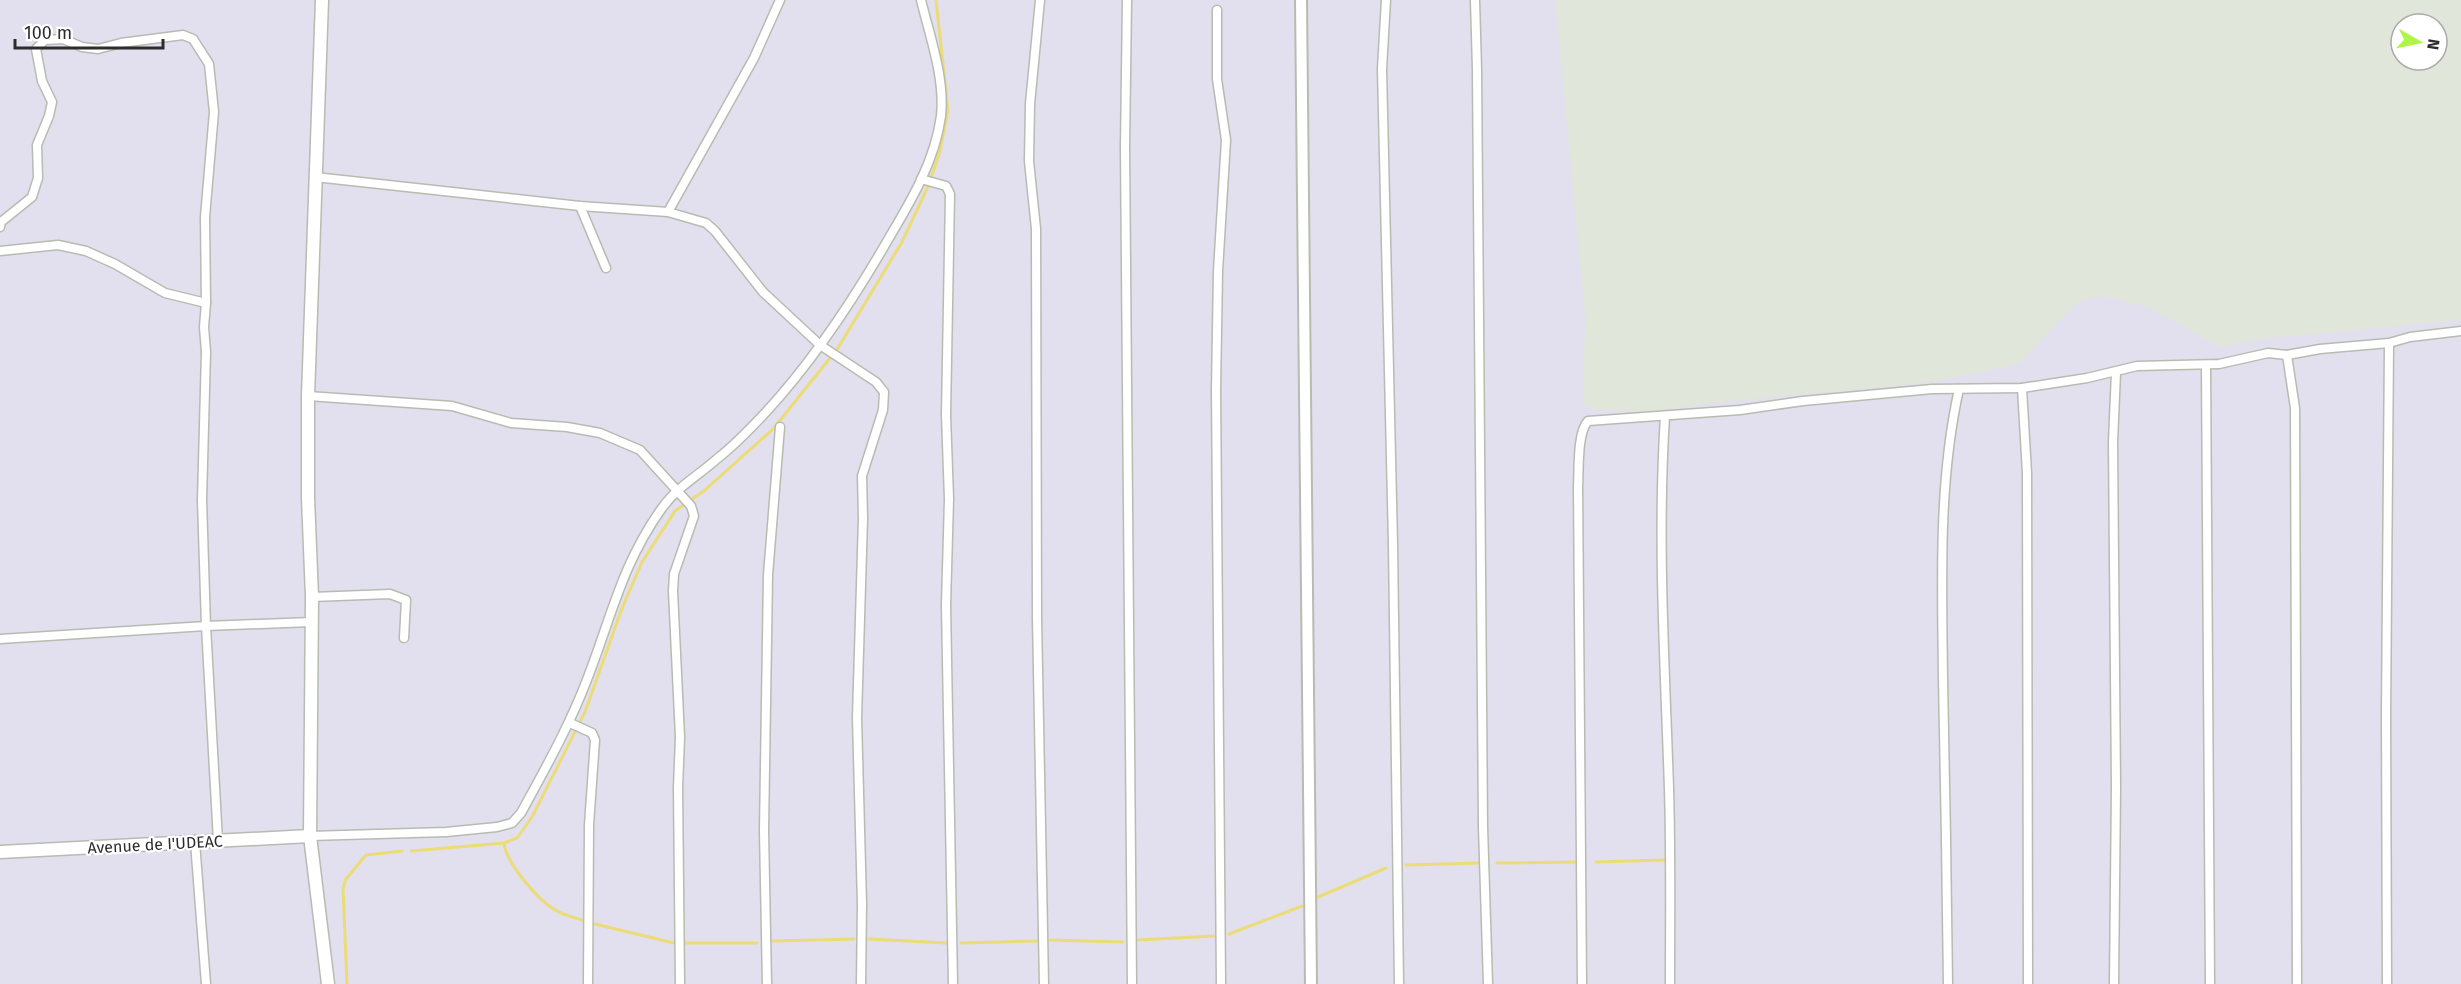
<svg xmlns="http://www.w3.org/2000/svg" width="2461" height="984" font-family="'Fira Sans',sans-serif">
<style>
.airport{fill:#e1e6da;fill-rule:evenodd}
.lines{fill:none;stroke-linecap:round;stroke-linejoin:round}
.stream{stroke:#ecdc76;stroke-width:3}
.minor-casing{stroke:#b7bcb0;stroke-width:11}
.tertiary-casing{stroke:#b7bcb0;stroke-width:14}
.secondary-casing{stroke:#b7bcb0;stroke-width:15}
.minor{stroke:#fff;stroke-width:8}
.tertiary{stroke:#fff;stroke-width:10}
.secondary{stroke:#fff;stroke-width:12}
.labels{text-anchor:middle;stroke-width:4.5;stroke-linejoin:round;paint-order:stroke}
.street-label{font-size:16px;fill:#2c2c2c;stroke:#fff}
</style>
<rect width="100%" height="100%" fill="#e2dfee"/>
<path class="airport" d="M 1555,0 L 2461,0 L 2461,320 L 2261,339 L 2220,347 L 2150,308 L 2114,298 L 2094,297 L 2080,302 L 2070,309 L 2019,364 L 1931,382 L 1693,405 L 1651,412 L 1591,409 L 1585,405 L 1583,397 L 1583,358 L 1586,325 ZM 2401,24 L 2437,24 L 2437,60 L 2401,60 Z"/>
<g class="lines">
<g class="stream">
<polyline points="836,351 902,242 929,184 940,151 948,110 936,0"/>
<path d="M 504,843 C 506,863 538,900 555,910 C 564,915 573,917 582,920"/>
<polyline points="411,851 504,843 517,838 532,817 585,712 622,608 642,562 675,511 705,490 773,429 830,358"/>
<polyline points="1596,862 1664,860"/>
<polyline points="1497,863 1579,862"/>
<polyline points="1406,865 1479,863"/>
<polyline points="1318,897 1386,868"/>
<polyline points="595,924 674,943"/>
<polyline points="1229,934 1302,906"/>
<polyline points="869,939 946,943"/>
<polyline points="1050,940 1123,942"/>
<polyline points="1137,940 1214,936"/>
<polyline points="772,941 854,939"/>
<polyline points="684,943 757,943"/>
<polyline points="961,943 1037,941"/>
<polyline points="347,984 343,888 346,879 366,855 402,851"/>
</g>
<defs>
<g id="minor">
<polyline points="1040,0 1030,104 1029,161 1036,229 1037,618 1044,984"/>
<polyline points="1127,0 1125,147 1132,984"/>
<polyline points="1386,0 1382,69 1393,544 1399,984"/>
<polyline points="1475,0 1477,69 1483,827 1488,984"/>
<polyline points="1217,10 1217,79 1226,140 1218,271 1216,390 1221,984"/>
<polyline points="315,177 580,206 668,212 706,223 715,231 763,292 820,345 876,382 884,392 883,410 862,476 863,518 857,718 862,904 861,984"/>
<polyline points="921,179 946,186 950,194 946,415 949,499 946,605 953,984"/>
<polyline points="580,206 606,268"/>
<polyline points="668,212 754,58 780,0"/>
<polyline points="0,227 1,222 32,197 38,178 37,145 49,116 52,102 42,81 36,49 45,40 63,39 82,47 98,49 121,43 183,35 193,39 209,64 214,112 205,217 206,303 204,327 206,352 202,500 206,626 218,841"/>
<polyline points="0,251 58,245 86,251 115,264 165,293 206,303"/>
<polyline points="2287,355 2295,408 2297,984"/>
<polyline points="2206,365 2210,984"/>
<polyline points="2022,388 2027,473 2028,984"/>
<polyline points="308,396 452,406 511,423 567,427 600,433 640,450 691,506 694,516 674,574 673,591 680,737 678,788 680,984"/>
<path d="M 1665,416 C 1657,540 1665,664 1669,789 C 1671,854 1670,919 1670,984"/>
<polyline points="312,597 390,594 406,600 404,638"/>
<polyline points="0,639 206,626 311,622"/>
<polyline points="570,723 592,733 595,740 589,825 588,984"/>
<path d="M 310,836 L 446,832 L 497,827 L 512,823 L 521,813 C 545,769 570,725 588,677 C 612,615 622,564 662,508 C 677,487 699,475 718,458 C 735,445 751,428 766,412 C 814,360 854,299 889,238 C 911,201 935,161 941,116 C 945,78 930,37 921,0"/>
<polyline points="195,842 206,984"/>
<polyline points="767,984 764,831 768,575 780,427"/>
<path d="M 1582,984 L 1578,487 C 1579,471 1577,432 1588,421 L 1740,410 L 1803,401 L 1932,389 L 2022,388 L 2087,378 L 2137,366 L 2219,364 L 2268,353 L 2287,355 L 2320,349 L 2389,343 L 2410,337 L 2461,331"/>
<path d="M 1948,984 C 1947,882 1945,781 1943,679 C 1942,582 1938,483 1959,389"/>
<polyline points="2114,984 2116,787 2113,442 2116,372"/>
<polyline points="2387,984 2386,715 2389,343"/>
</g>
<polyline id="tertiary" points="1301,0 1311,984"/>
<g id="secondary">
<polyline points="322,0 308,396 308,498 312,597 310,836 328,984"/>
<polyline points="0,852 310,836"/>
</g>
</defs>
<use href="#minor" class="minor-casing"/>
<use href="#tertiary" class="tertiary-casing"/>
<use href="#secondary" class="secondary-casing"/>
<use href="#minor" class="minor"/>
<use href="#tertiary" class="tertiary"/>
<use href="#secondary" class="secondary"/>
</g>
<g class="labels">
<g class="street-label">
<text transform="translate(155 844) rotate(-3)" y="6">Avenue de I'UDEAC</text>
</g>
</g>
<g transform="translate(2419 42) rotate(99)"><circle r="28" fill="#ffffff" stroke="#ababab" stroke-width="1.5"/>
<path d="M0-4.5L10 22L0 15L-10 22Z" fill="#adf644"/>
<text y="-9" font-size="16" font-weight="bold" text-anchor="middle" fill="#2c2c2c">N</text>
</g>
<path d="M15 39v9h148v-9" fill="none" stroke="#2c2c2c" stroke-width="3"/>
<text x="24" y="39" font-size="18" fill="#2c2c2c" stroke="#ffffff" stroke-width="4.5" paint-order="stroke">100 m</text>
</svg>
